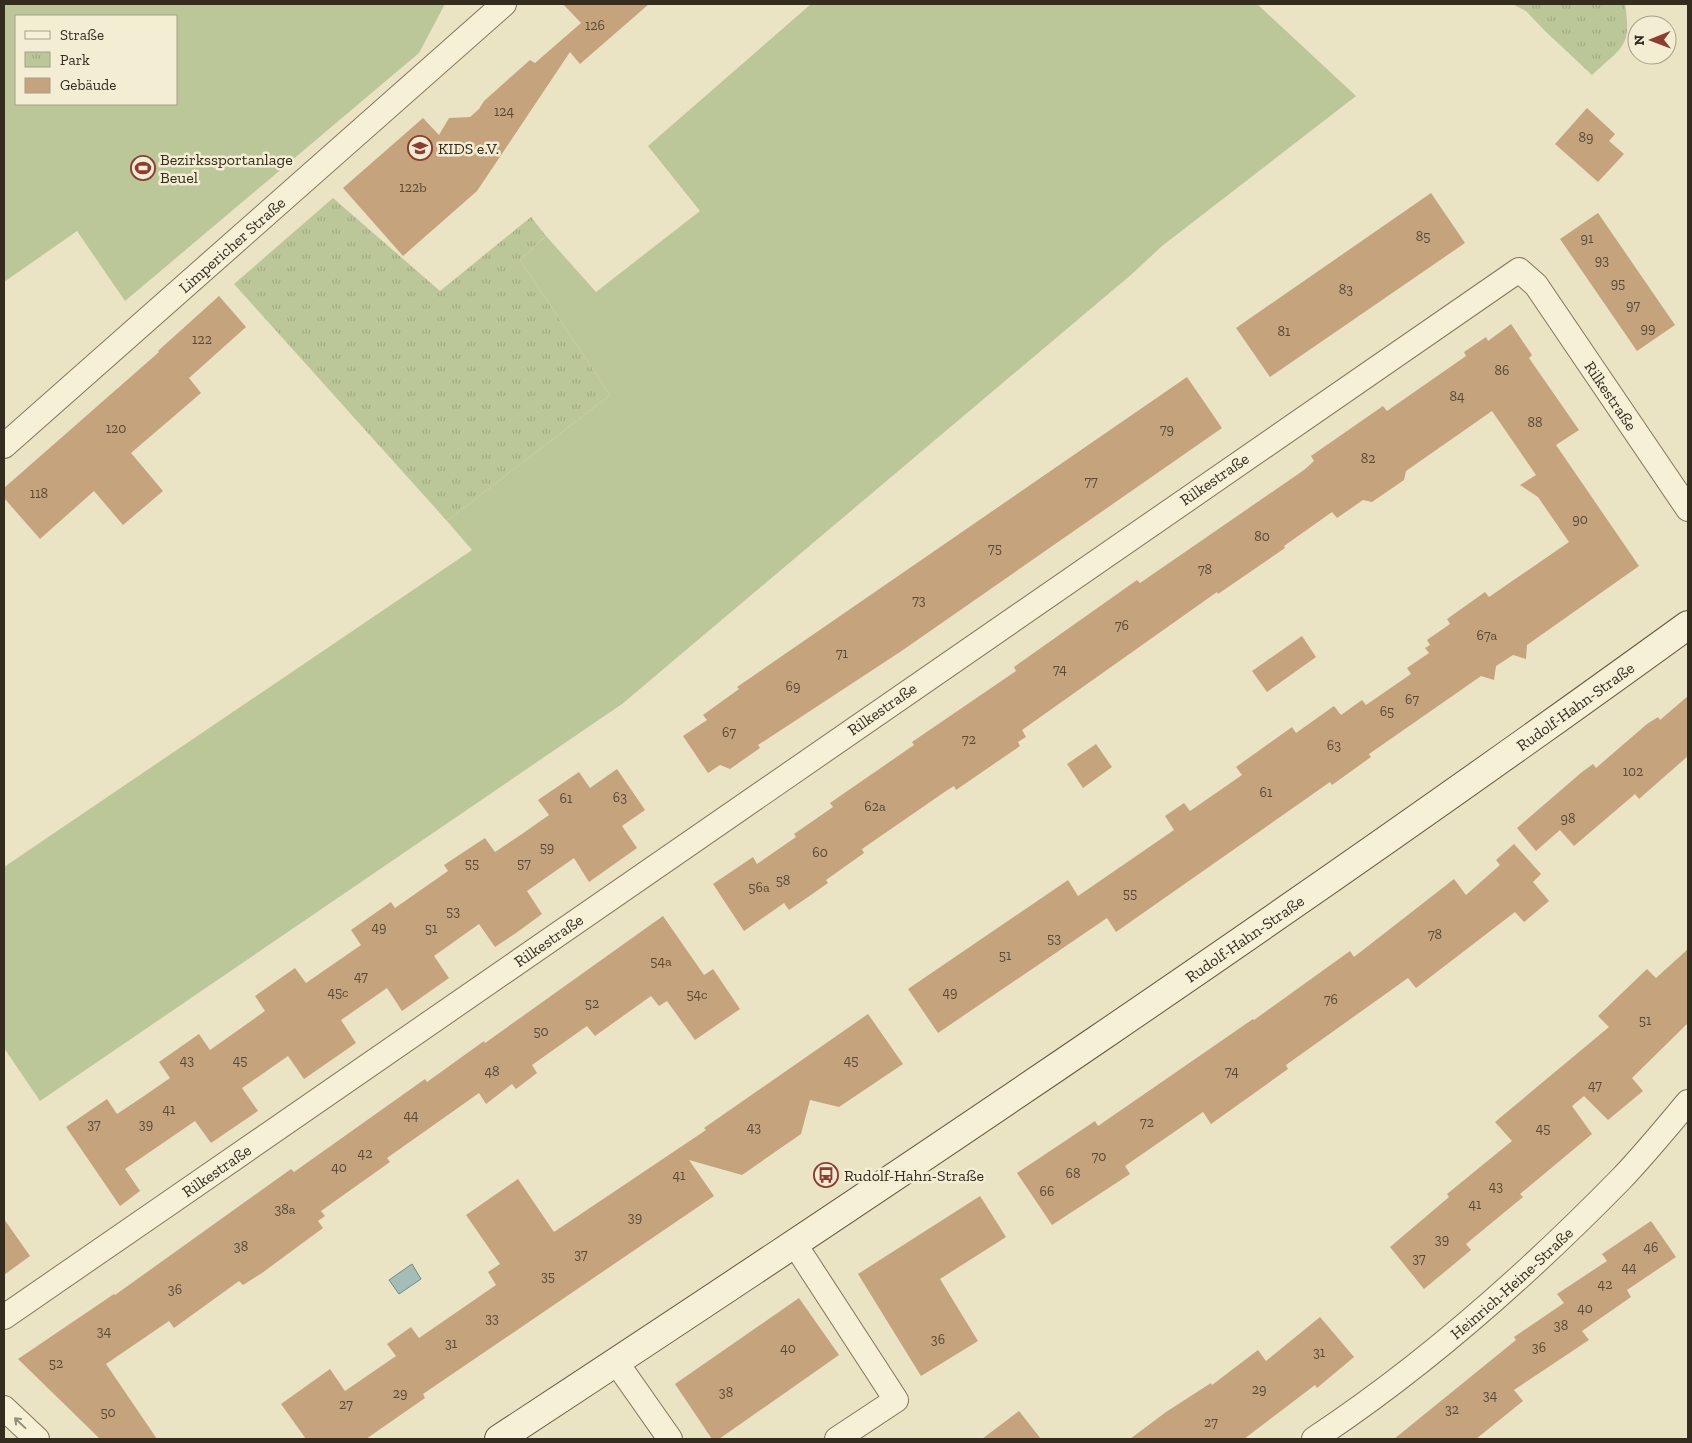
<svg xmlns="http://www.w3.org/2000/svg" width="1692" height="1443" font-family="'Zilla Slab',serif">
<style>
.grass{fill:#bcc799;fill-rule:evenodd}
.park{fill:url(#park-tufts)}
.water{fill:#a5bdb9;stroke:#6d8b87}
.building{fill:#c5a47d}
.lines{fill:none;stroke-linecap:round;stroke-linejoin:round}
.street-casing{stroke:#83755c;stroke-width:26}
.secondary-casing{stroke:#65573f;stroke-width:30}
.street{stroke:#f6f0d6;stroke-width:24}
.secondary{stroke:#f6f0d6;stroke-width:28}
.oneway{stroke:#958e7a}
.labels{text-anchor:middle;stroke-width:5;stroke-linejoin:round;paint-order:stroke}
.number-label{font-size:14px;fill:#584a36}
.poi-label{font-size:16px;fill:#342c1f;stroke:#f2edd3;text-anchor:start}
.street-label{font-size:16px;fill:#342c1f;stroke:#f2edd3}
</style>
<defs>
<pattern id="park-tufts" width="24" height="20" patternUnits="userSpaceOnUse" patternTransform="scale(1.25)"><rect width="24" height="20" fill="#bcc799"/><path d="M3 7l-1-3M5 7V3M7 7l1-3M15 17l-1-3M17 17v-4M19 17l1-3" fill="none" stroke="#a2ab83"/></pattern>
</defs>
<rect width="100%" height="100%" fill="#eae3c4"/>
<g class="grass">
<path d="M 4,4 L 445,4 L 419,53 L 125,301 L 77,231 L 4,282 ZM 16,16 L 176,16 L 176,104 L 16,104 Z"/>
<polygon points="811,4 1257,4 1356,96 1162,246 1132,274 622,704 40,1101 4,1048 4,867 472,550 447,521 610,395 520,260 546,236 596,292 700,211 648,146"/>
</g>
<g class="park">
<path d="M 1512,4 L 1625,4 C 1632,48 1622,47 1592,75 L 1544,30 L 1526,11 Z"/>
<polygon points="333,198 440,291 531,217 546,236 520,260 610,395 447,521 234,284"/>
</g>
<polygon class="water" points="412,1264 421,1279 399,1294 389,1280"/>
<g class="building">
<polygon points="563,4 649,4 580,64 570,52 477,191 403,256 343,188 423,118 439,135 449,118 470,117 479,109 484,101 530,60 535,63 581,23"/>
<polygon points="1587,108 1615,134 1609,141 1624,154 1598,182 1555,144"/>
<polygon points="1431,193 1465,243 1270,377 1236,328"/>
<polygon points="1598,213 1675,325 1637,351 1560,239"/>
<polygon points="219,296 246,327 189,378 201,393 131,453 163,491 123,525 94,491 40,539 4,498 4,488 159,352 158,351"/>
<polygon points="1511,324 1532,355 1529,358 1579,430 1556,445 1639,566 1527,645 1526,659 1513,655 1496,666 1494,680 1481,676 1461,690 1369,754 1371,757 1332,785 1330,782 1116,932 1107,918 938,1033 908,989 1068,880 1078,896 1174,830 1165,816 1184,803 1190,811 1242,775 1236,767 1292,727 1296,733 1334,706 1341,715 1362,700 1366,705 1411,674 1407,668 1429,653 1425,648 1430,645 1427,640 1450,624 1447,619 1485,592 1489,597 1569,542 1538,497 1520,485 1536,475 1492,411 1406,471 1404,480 1372,502 1363,500 1337,518 1332,512 1284,546 1285,548 1218,594 1217,592 1022,730 1026,737 1018,742 1020,746 956,790 954,786 946,791 862,849 864,853 826,880 828,883 808,897 789,910 784,903 744,931 713,884 753,857 757,864 796,837 794,834 833,807 830,803 914,745 912,742 1016,671 1014,667 1137,580 1140,583 1304,470 1314,461 1311,456 1383,406 1387,411 1466,356 1464,352 1486,337 1488,341"/>
<polygon points="1187,377 1222,428 900,652 758,745 760,748 730,769 720,765 708,773 683,736 707,720 703,715 739,689 737,687"/>
<polygon points="1302,636 1316,657 1267,692 1252,671"/>
<polygon points="1688,696 1688,756 1639,799 1635,794 1574,846 1560,830 1536,851 1517,828 1582,772 1593,764 1596,768 1647,724 1658,717 1660,720"/>
<polygon points="1096,744 1112,767 1083,788 1067,764"/>
<polygon points="617,769 645,810 622,826 637,848 589,882 574,858 527,891 542,914 516,933 495,947 479,924 434,956 449,978 402,1011 387,988 341,1020 356,1043 304,1079 288,1056 242,1088 258,1111 211,1143 195,1121 125,1169 140,1191 120,1206 66,1127 107,1099 117,1114 144,1096 170,1078 159,1062 199,1034 210,1050 265,1011 255,996 295,968 306,983 335,963 361,945 351,930 391,902 395,908 448,871 444,865 485,838 495,852 522,834 549,815 538,800 579,772 590,788"/>
<polygon points="1514,844 1541,874 1533,882 1549,901 1524,922 1515,912 1416,988 1408,978 1286,1065 1288,1069 1211,1124 1203,1112 1125,1166 1130,1174 1052,1225 1017,1173 1095,1121 1098,1126 1253,1019 1254,1020 1350,951 1354,957 1454,879 1466,895 1500,865 1496,860"/>
<polygon points="663,916 704,975 713,969 740,1009 695,1040 667,1001 659,1006 651,996 595,1036 587,1026 532,1065 537,1073 516,1089 512,1084 486,1104 479,1093 387,1158 390,1162 321,1211 325,1216 318,1221 323,1228 262,1273 243,1285 239,1281 174,1328 169,1321 106,1364 157,1439 100,1439 18,1359 114,1294 115,1295 291,1169 294,1172 425,1079 427,1082 484,1041 485,1043"/>
<polygon points="1688,949 1688,1023 1632,1078 1643,1091 1608,1120 1584,1096 1572,1106 1592,1134 1520,1194 1523,1197 1466,1244 1471,1250 1424,1289 1390,1247 1449,1197 1447,1194 1512,1141 1495,1122 1609,1027 1598,1016 1647,969 1656,978"/>
<polygon points="868,1014 903,1064 839,1107 810,1100 801,1134 742,1175 689,1160 714,1196 423,1394 425,1398 366,1439 306,1439 281,1404 330,1369 345,1391 396,1356 387,1344 411,1327 419,1338 496,1285 488,1272 500,1264 466,1215 518,1179 554,1232 706,1130 704,1128"/>
<polygon points="980,1196 1006,1237 940,1279 978,1341 921,1376 858,1274"/>
<polygon points="4,1219 30,1256 4,1275"/>
<polygon points="1651,1221 1676,1257 1627,1290 1631,1297 1582,1331 1589,1340 1514,1390 1523,1401 1476,1439 1394,1439 1516,1340 1514,1337 1564,1303 1557,1294 1607,1261 1602,1254"/>
<polygon points="799,1298 839,1355 719,1439 712,1439 675,1384"/>
<polygon points="1320,1317 1354,1357 1317,1388 1315,1385 1244,1439 1130,1439 1166,1412 1211,1383 1212,1385 1258,1350 1266,1361"/>
<polygon points="1019,1411 1041,1439 982,1439"/>
</g>
<g class="lines">
<defs>
<g id="street">
<path id="s1" d="M 4,446 L 504,4"/>
<polyline points="794,1243 896,1400 837,1439"/>
<path id="s2" d="M 4,1317 C 510,969 1012,615 1519,270 L 1536,285 L 1688,509"/>
<polyline points="616,1362 670,1439"/>
<polyline points="4,1408 37,1439"/>
<path id="s3" d="M 1314,1439 C 1426,1365 1527,1275 1621,1179 C 1644,1155 1666,1128 1688,1102"/>
</g>
<g id="secondary">
<path id="s4" d="M 499,1439 C 901,1175 1299,907 1688,625"/>
</g>
</defs>
<use href="#street" class="street-casing"/>
<use href="#secondary" class="secondary-casing"/>
<use href="#street" class="street"/>
<use href="#secondary" class="secondary"/>
</g>
<defs><path id="oneway-shaft" d="M-6 0H5M1.5-3L5.5 0L1.5 3" fill="none" stroke-width="1.6" stroke-linecap="round" stroke-linejoin="round" transform="scale(1.25)"/></defs>
<use class="oneway" href="#oneway-shaft" transform="translate(20 1423) rotate(-137)"/>
<defs>
<symbol id="school-ring" viewBox="-11 -11 22 22"><circle r="9.5" fill="#f2edd3" stroke="#8d3c31" stroke-width="1.5"/><path d="M0-5L7-2L0 1L-7-2ZM-4 1L0 2.5L4 1V4Q0 6-4 4Z" fill="#8d3c31"/></symbol>
<symbol id="stadium-ring" viewBox="-11 -11 22 22"><circle r="9.5" fill="#f2edd3" stroke="#8d3c31" stroke-width="1.5"/><path d="M0-5a6.5 5 0 1 0 0 10a6.5 5 0 1 0 0-10ZM-3.5-1.8h7v3.6h-7Z" fill="#8d3c31"/></symbol>
<symbol id="bus-ring" viewBox="-11 -11 22 22"><circle r="9.5" fill="#f2edd3" stroke="#8d3c31" stroke-width="1.5"/><path d="M-5-6H5V4H4V6H2V4H-2V6H-4V4H-5ZM-3.5-4V0h7V-4ZM-3.5 1.2v1.5H-2V1.2ZM2 1.2v1.5H3.5V1.2Z" fill="#8d3c31"/></symbol>
</defs>
<g fill-rule="evenodd">
<use href="#school-ring" x="406" y="134" width="28" height="28"/>
<use href="#stadium-ring" x="129" y="154" width="28" height="28"/>
<use href="#bus-ring" x="812" y="1161" width="28" height="28"/>
</g>
<g class="labels">
<g class="number-label">
<text x="595" y="30">126</text>
<text x="504" y="116">124</text>
<text x="1586" y="142">89</text>
<text x="413" y="192">122b</text>
<text x="1423" y="241">85</text>
<text x="1587" y="243">91</text>
<text x="1602" y="265">93</text>
<text x="1618" y="288">95</text>
<text x="1346" y="294">83</text>
<text x="1633" y="310">97</text>
<text x="1648" y="333">99</text>
<text x="1284" y="336">81</text>
<text x="202" y="344">122</text>
<text x="1502" y="375">86</text>
<text x="1457" y="401">84</text>
<text x="1535" y="427">88</text>
<text x="116" y="433">120</text>
<text x="1167" y="434">79</text>
<text x="1368" y="463">82</text>
<text x="1091" y="486">77</text>
<text x="39" y="498">118</text>
<text x="1580" y="524">90</text>
<text x="1262" y="541">80</text>
<text x="995" y="553">75</text>
<text x="1205" y="574">78</text>
<text x="919" y="605">73</text>
<text x="1122" y="630">76</text>
<text x="1487" y="640">67a</text>
<text x="842" y="658">71</text>
<text x="1060" y="674">74</text>
<text x="793" y="691">69</text>
<text x="1412" y="704">67</text>
<text x="1387" y="716">65</text>
<text x="729" y="737">67</text>
<text x="969" y="744">72</text>
<text x="1334" y="750">63</text>
<text x="1633" y="776">102</text>
<text x="1266" y="797">61</text>
<text x="620" y="802">63</text>
<text x="566" y="803">61</text>
<text x="875" y="811">62a</text>
<text x="1568" y="823">98</text>
<text x="547" y="852">59</text>
<text x="820" y="857">60</text>
<text x="472" y="868">55</text>
<text x="524" y="868">57</text>
<text x="783" y="885">58</text>
<text x="759" y="892">56a</text>
<text x="1130" y="898">55</text>
<text x="453" y="916">53</text>
<text x="379" y="932">49</text>
<text x="431" y="933">51</text>
<text x="1435" y="939">78</text>
<text x="1054" y="943">53</text>
<text x="1005" y="960">51</text>
<text x="661" y="966">54a</text>
<text x="361" y="981">47</text>
<text x="338" y="997">45c</text>
<text x="950" y="997">49</text>
<text x="697" y="999">54c</text>
<text x="1331" y="1004">76</text>
<text x="592" y="1008">52</text>
<text x="1645" y="1025">51</text>
<text x="541" y="1036">50</text>
<text x="187" y="1065">43</text>
<text x="240" y="1065">45</text>
<text x="851" y="1065">45</text>
<text x="492" y="1076">48</text>
<text x="1232" y="1076">74</text>
<text x="1595" y="1090">47</text>
<text x="169" y="1114">41</text>
<text x="411" y="1120">44</text>
<text x="1147" y="1127">72</text>
<text x="94" y="1129">37</text>
<text x="146" y="1129">39</text>
<text x="754" y="1132">43</text>
<text x="1543" y="1133">45</text>
<text x="365" y="1158">42</text>
<text x="1099" y="1161">70</text>
<text x="339" y="1172">40</text>
<text x="1073" y="1178">68</text>
<text x="679" y="1180">41</text>
<text x="1496" y="1191">43</text>
<text x="1047" y="1196">66</text>
<text x="1475" y="1209">41</text>
<text x="285" y="1214">38a</text>
<text x="635" y="1222">39</text>
<text x="1442" y="1244">39</text>
<text x="241" y="1251">38</text>
<text x="1651" y="1252">46</text>
<text x="581" y="1259">37</text>
<text x="1419" y="1263">37</text>
<text x="1629" y="1272">44</text>
<text x="548" y="1281">35</text>
<text x="1605" y="1289">42</text>
<text x="175" y="1294">36</text>
<text x="1585" y="1313">40</text>
<text x="492" y="1323">33</text>
<text x="1561" y="1330">38</text>
<text x="104" y="1336">34</text>
<text x="938" y="1344">36</text>
<text x="451" y="1348">31</text>
<text x="1539" y="1352">36</text>
<text x="788" y="1353">40</text>
<text x="1319" y="1357">31</text>
<text x="56" y="1368">52</text>
<text x="1259" y="1394">29</text>
<text x="726" y="1397">38</text>
<text x="400" y="1398">29</text>
<text x="1490" y="1400">34</text>
<text x="346" y="1409">27</text>
<text x="1452" y="1414">32</text>
<text x="108" y="1417">50</text>
<text x="1211" y="1427">27</text>
</g>
<g class="poi-label">
<text x="438" y="154">KIDS e.V.</text>
<text x="160" y="165">Bezirkssportanlage<tspan x="160" dy="18">Beuel</tspan></text>
<text x="844" y="1181">Rudolf-Hahn-Straße</text>
</g>
<g class="street-label">
<text dy="6" stroke="none"><textPath href="#s1" startOffset="304">Limpericher Straße</textPath></text>
<text dy="6" stroke="none"><textPath href="#s2" startOffset="1998">Rilkestraße</textPath></text>
<text dy="6" stroke="none"><textPath href="#s2" startOffset="1472">Rilkestraße</textPath></text>
<text dy="6" stroke="none"><textPath href="#s4" startOffset="1302">Rudolf-Hahn-Straße</textPath></text>
<text dy="6" stroke="none"><textPath href="#s2" startOffset="1068">Rilkestraße</textPath></text>
<text dy="6" stroke="none"><textPath href="#s4" startOffset="898">Rudolf-Hahn-Straße</textPath></text>
<text dy="6" stroke="none"><textPath href="#s2" startOffset="662">Rilkestraße</textPath></text>
<text dy="6" stroke="none"><textPath href="#s2" startOffset="258">Rilkestraße</textPath></text>
<text dy="6" stroke="none"><textPath href="#s3" startOffset="252">Heinrich-Heine-Straße</textPath></text>
</g>
</g>
<rect width="1692" height="1443" fill="none" stroke="#342c1f" stroke-width="10"/>
<rect x="15" y="15" width="162" height="90" fill="#f2edd3" stroke="#a6a08b"/>
<rect x="25" y="31" width="25" height="8" fill="#f6f0d6" stroke="#a6a08b"/>
<text x="60" y="40" font-size="15" fill="#342c1f">Straße</text>
<rect x="25" y="52" width="25" height="15" fill="url(#park-tufts)" stroke="#a6a08b"/>
<text x="60" y="65" font-size="15" fill="#342c1f">Park</text>
<rect x="25" y="78" width="25" height="15" fill="#c5a47d" stroke="#a6a08b"/>
<text x="60" y="90" font-size="15" fill="#342c1f">Gebäude</text>
<g transform="translate(1652 40) rotate(269)"><circle r="24" fill="#f2edd3" stroke="#a6a08b"/>
<path d="M0-4L9 19L0 12L-9 19Z" fill="#8d3c31"/>
<text y="-8" font-size="14" font-weight="bold" text-anchor="middle" fill="#342c1f">N</text>
</g>
</svg>
